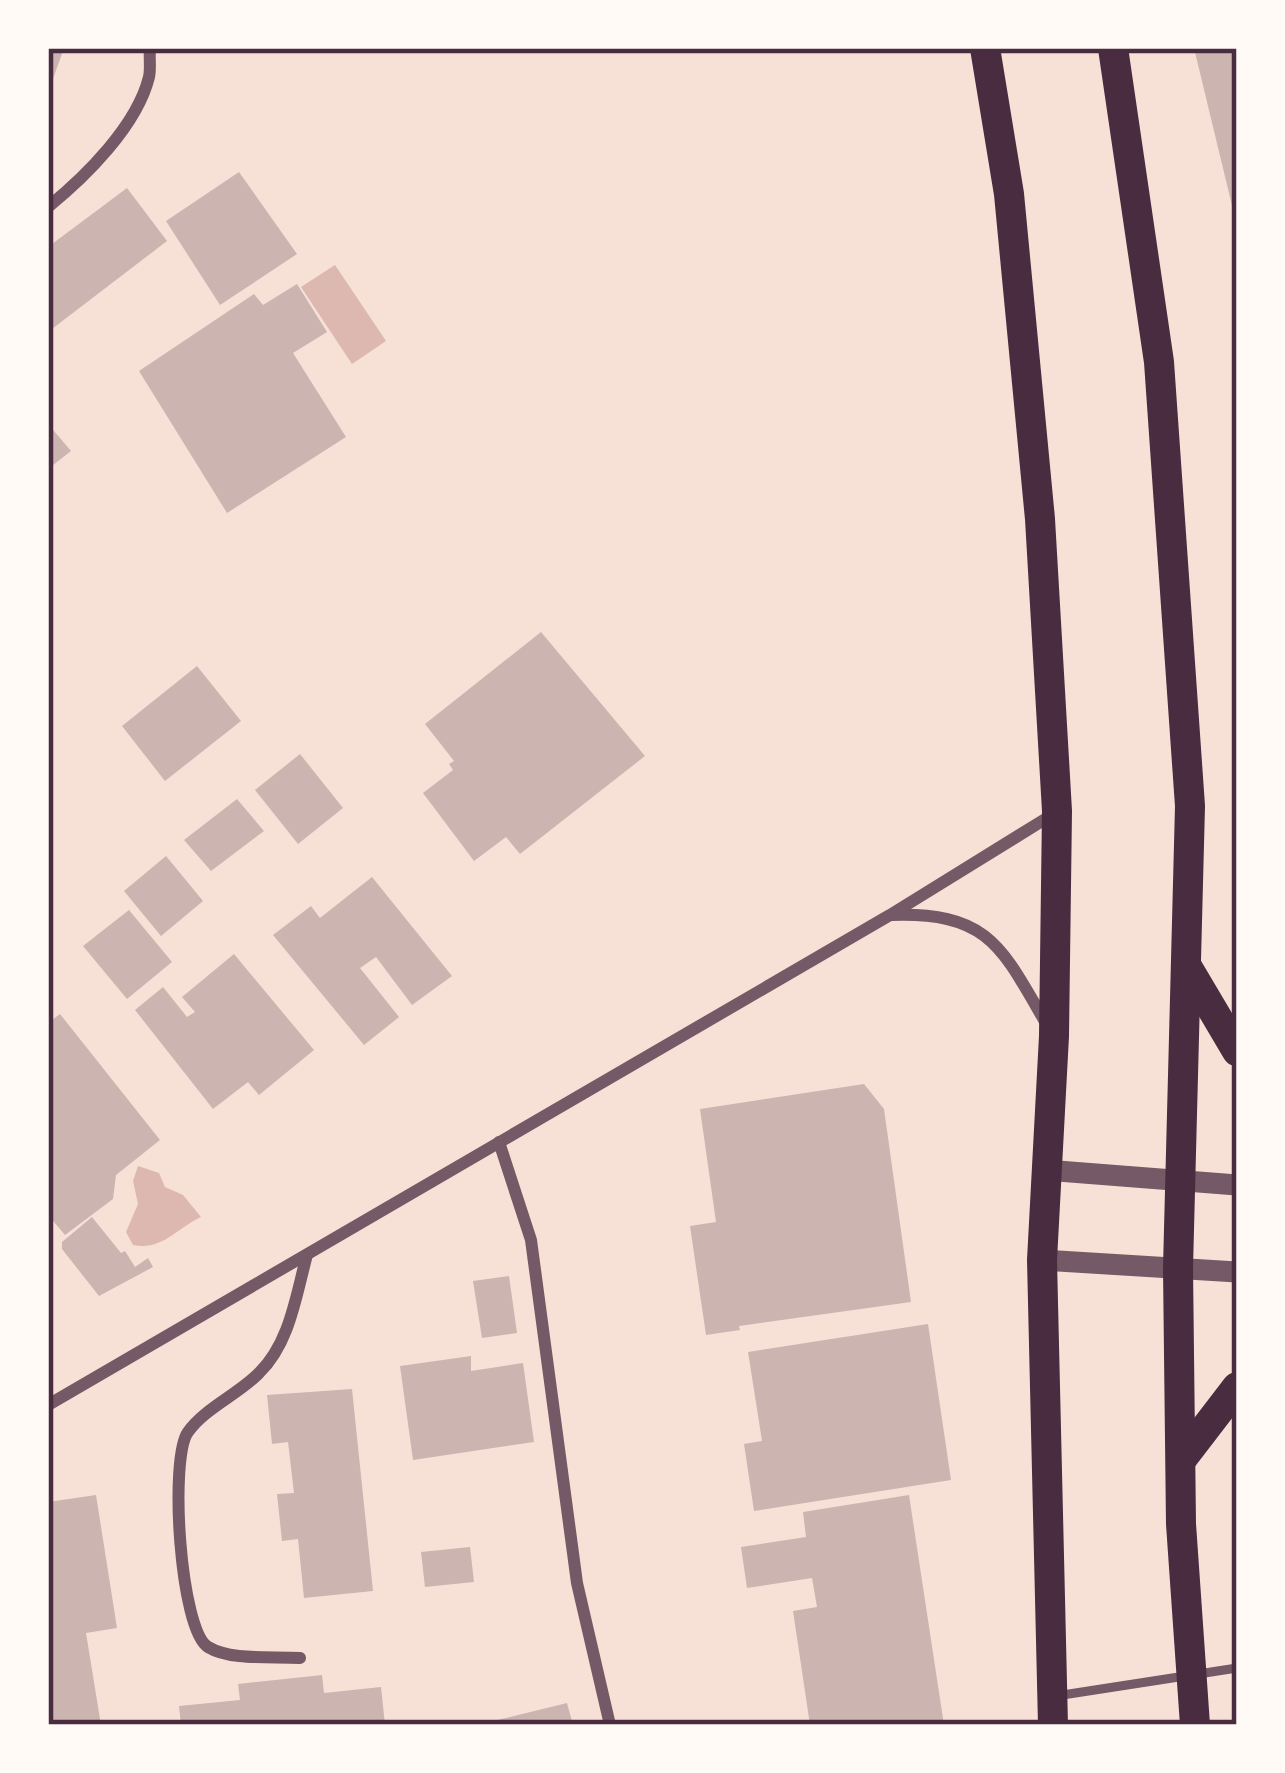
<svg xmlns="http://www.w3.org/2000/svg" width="1285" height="1773" font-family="'Archivo Narrow',sans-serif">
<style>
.water{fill:#dcb8b0}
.building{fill:#ccb4b1}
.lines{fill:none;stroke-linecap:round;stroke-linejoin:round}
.service{stroke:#755966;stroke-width:9}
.minor{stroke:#755966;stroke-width:12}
.tertiary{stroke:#755966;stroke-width:21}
.primary{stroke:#4a2c40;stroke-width:30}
.neatline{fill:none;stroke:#4a2c40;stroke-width:4.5}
</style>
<rect width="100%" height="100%" fill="#f7e1d7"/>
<g class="water">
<polygon points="335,265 386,341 352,364 301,287"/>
<path d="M 138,1166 L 159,1173 L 165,1187 L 183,1195 L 201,1217 C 177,1228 162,1251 133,1245 L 126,1232 L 138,1204 L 133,1181 Z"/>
</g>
<g class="building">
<polygon points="48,48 64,48 49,90 48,90"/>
<polygon points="1194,48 1237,48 1237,218 1235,218"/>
<polygon points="239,172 297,254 220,305 166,221"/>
<polygon points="127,188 167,241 48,332 48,247"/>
<polygon points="297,284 327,332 293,353 346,437 227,513 139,371 254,294 263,305"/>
<polygon points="48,424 71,451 48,469"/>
<polygon points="541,632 645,756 520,854 506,837 474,861 423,793 453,770 449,764 454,761 425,724"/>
<polygon points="197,666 241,721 165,781 122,726"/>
<polygon points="300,754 343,808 298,844 255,790"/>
<polygon points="237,799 264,831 211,871 184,840"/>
<polygon points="166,856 203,901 161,936 124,891"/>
<polygon points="372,877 452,976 412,1005 376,957 360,968 399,1017 364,1045 273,935 311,906 320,918"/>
<polygon points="129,910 172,962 127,999 83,946"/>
<polygon points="234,954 314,1050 259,1095 248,1082 213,1109 135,1010 163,987 187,1017 195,1012 182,997"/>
<polygon points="60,1014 160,1140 116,1175 113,1199 65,1235 48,1215 48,1023"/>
<polygon points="864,1084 884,1109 911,1302 739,1326 740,1330 706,1335 690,1226 716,1222 700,1109"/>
<polygon points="92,1217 121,1253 125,1251 135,1267 148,1258 153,1267 99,1296 62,1249 62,1242"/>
<polygon points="509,1276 517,1333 482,1338 473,1281"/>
<polygon points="928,1324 951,1480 754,1511 744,1444 762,1441 748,1352"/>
<polygon points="471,1356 471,1371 523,1363 534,1442 413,1460 400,1366"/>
<polygon points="352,1389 373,1591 304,1598 298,1539 282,1541 277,1494 294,1493 288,1442 272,1444 267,1395"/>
<polygon points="96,1495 117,1628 86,1633 101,1725 48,1725 48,1502"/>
<polygon points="909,1495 944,1725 810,1725 793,1611 817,1607 812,1578 747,1588 741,1547 806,1537 803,1512"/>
<polygon points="470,1547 474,1582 425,1587 421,1552"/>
<polygon points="322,1675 324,1693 381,1687 385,1725 181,1725 179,1706 240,1700 238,1684"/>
<polygon points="567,1703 573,1725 485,1725 485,1723"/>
</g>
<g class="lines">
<polyline class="service" points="1056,1696 1237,1668"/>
<g class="minor">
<path d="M 48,207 C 85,177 137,126 149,77 C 151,69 149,57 150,48"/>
<path d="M 892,915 C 990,912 1002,948 1047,1025"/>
<polyline points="499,1142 531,1240 577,1583 610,1725"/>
<polyline points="48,1405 890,915 1055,813"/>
<path d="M 300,1658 C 273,1656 231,1661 208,1647 C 180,1630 169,1458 188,1432 C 205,1408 239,1394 259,1373 C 290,1343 296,1295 307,1255"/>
</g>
<g class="tertiary">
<polyline points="1045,1170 1237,1185"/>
<polyline points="1042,1260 1237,1272"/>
</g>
<g class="primary">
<polyline points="985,48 1009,194 1040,519 1057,811 1054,1036 1042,1260 1053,1725"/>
<polyline points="1113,48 1159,362 1190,806 1178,1268 1181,1524 1195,1725"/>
<polyline points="1186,965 1237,1051"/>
<polyline points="1181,1460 1237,1387"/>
</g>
</g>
<rect width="1285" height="1773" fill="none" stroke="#fffaf5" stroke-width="102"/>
<rect x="51" y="51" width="1183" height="1671" class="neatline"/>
</svg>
